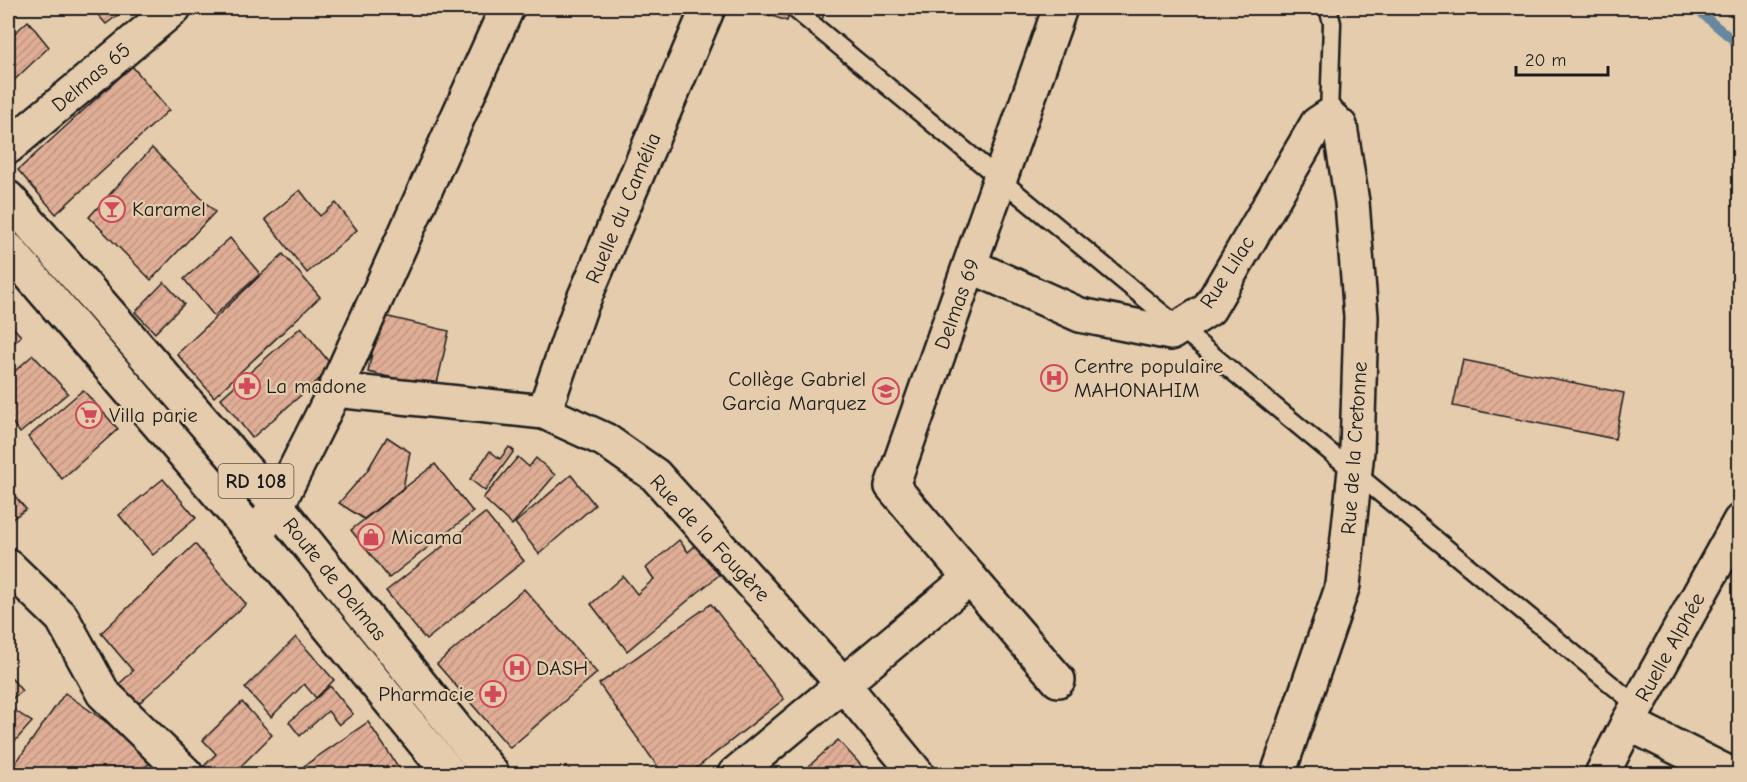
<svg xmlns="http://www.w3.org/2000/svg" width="1747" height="782" font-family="'Comic Neue',sans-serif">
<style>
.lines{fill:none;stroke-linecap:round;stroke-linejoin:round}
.stream{stroke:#67869f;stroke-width:9}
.building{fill:url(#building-hatch);stroke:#1c1c1c;stroke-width:1.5}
.service-casing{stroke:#1c1c1c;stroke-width:21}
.minor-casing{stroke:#1c1c1c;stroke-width:38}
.primary-casing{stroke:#1c1c1c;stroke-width:38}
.service{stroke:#e4ccad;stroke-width:16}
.minor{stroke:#e4ccad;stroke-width:33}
.primary{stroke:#e4ccad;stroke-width:33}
.labels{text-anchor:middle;stroke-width:4.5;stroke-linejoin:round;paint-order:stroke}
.shield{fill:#e4ccad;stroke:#585148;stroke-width:1.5}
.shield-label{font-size:20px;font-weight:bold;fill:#1c1c1c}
.street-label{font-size:21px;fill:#1c1c1c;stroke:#e4ccad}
.poi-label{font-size:21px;fill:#1c1c1c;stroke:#e4ccad;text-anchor:start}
</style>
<defs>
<pattern id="building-hatch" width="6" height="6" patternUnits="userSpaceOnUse" patternTransform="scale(1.5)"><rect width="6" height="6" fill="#e0ae96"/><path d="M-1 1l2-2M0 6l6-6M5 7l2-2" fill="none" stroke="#c09581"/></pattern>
</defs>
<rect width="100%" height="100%" fill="#e4ccad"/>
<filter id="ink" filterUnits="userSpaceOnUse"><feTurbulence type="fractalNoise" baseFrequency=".0167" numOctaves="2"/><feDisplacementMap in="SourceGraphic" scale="12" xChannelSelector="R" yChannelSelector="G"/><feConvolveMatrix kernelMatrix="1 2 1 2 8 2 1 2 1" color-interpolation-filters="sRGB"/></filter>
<g filter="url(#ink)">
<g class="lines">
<polyline class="stream" points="1695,8 1740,46"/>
</g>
<g class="building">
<polygon points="92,8 127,8 106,24"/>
<polygon points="748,8 826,8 821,23 790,12 787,21"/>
<polygon points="28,21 49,47 8,86 8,39"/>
<polygon points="132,66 169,110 56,214 18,170"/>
<polygon points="152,148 215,212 151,280 89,217"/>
<polygon points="300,190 320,216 336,203 357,230 307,273 265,219"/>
<polygon points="230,238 260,274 214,316 184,279"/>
<polygon points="283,254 320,297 214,397 177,354"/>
<polygon points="164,282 184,304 155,333 135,312"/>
<polygon points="380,315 449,331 436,388 368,372"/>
<polygon points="8,322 21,336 8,349"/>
<polygon points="301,327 333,367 252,438 221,398"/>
<polygon points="33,355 68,393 20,433 8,417 8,377"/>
<polygon points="1463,360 1624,393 1615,439 1453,406"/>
<polygon points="83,390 118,429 62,479 28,437"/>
<polygon points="387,437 410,452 403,488 364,519 339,503 367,471"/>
<polygon points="509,447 514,451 485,491 470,479 490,451 500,459"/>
<polygon points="518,457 529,467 536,458 555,475 512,525 483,498"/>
<polygon points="435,464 473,512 389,578 351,530"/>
<polygon points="571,475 595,505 539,554 515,523"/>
<polygon points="163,479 196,518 153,555 119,515"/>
<polygon points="8,488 26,509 8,522"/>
<polygon points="485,513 524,561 426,640 386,591"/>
<polygon points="679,540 688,552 696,545 719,575 627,651 591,604 623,576 637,594 654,579 646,568"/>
<polygon points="195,544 246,604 136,706 118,685 133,671 101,633"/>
<polygon points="524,589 597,673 510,748 437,664"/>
<polygon points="711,604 784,699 689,774 663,774 599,684"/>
<polygon points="296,637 334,680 316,698 304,684 271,717 245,688"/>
<polygon points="8,674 22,691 8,702"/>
<polygon points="330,686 353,714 339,725 328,711 300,736 289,722"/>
<polygon points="65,693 157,758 135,774 8,774"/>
<polygon points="242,702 272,735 233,774 211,774 204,766 216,754 203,740"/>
<polygon points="11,708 32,722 8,749 8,712"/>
<polygon points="368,722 403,774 310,774 304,766"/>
<polygon points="838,740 869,774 800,774"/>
<polygon points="296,767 302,774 288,774"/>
<polygon points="569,769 574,774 562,774"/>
</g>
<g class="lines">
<defs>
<g id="service">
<polyline points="793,8 1641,709"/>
<polyline points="1328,8 1332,23 1329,116"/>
</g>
<g id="minor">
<polyline points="8,147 174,8"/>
<polyline points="971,266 1080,315 1171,333 1209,309 1317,124 1329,116 1340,126 1352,202 1361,317 1357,451 1343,585 1278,774"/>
<polyline points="335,390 544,412 605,440 655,475 843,684 917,774"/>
<polyline points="544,412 580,308 708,8"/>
<polyline points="255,536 277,506 335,390 507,8"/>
<polyline points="8,566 62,618 103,693 186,774"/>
<polyline points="970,578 1058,680"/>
<polyline points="1628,723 1730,774"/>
<polyline points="735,774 970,578 892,486 1060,8"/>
<polyline points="1602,774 1628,723 1740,521"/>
</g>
<g id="primary">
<polyline points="8,198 277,506 492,774"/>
<polyline points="8,249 255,536 450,774"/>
</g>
</defs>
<use href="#service" class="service-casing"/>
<use href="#minor" class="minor-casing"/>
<use href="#primary" class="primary-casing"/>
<use href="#service" class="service"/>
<use href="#minor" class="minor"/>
<use href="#primary" class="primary"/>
</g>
</g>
<defs>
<symbol id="bar-ring" viewBox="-11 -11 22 22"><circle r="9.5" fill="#e4ccad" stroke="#d1495b" stroke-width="1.5"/><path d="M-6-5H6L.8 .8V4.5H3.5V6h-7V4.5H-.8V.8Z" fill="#d1495b"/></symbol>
<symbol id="hospital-ring" viewBox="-11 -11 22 22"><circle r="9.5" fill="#e4ccad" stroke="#d1495b" stroke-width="1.5"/><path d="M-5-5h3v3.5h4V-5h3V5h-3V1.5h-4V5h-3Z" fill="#d1495b"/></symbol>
<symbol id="pharmacy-ring" viewBox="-11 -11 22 22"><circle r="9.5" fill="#e4ccad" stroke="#d1495b" stroke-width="1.5"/><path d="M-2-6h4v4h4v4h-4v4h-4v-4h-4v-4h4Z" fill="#d1495b"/></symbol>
<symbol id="school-ring" viewBox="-11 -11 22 22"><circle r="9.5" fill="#e4ccad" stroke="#d1495b" stroke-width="1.5"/><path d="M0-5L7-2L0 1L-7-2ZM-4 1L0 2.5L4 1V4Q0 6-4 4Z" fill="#d1495b"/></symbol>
<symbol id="supermarket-ring" viewBox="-11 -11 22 22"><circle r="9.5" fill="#e4ccad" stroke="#d1495b" stroke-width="1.5"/><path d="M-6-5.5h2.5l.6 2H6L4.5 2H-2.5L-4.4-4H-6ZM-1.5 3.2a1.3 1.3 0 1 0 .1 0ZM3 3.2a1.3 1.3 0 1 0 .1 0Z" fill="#d1495b"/></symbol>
<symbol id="shop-ring" viewBox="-11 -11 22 22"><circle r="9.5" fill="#e4ccad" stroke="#d1495b" stroke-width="1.5"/><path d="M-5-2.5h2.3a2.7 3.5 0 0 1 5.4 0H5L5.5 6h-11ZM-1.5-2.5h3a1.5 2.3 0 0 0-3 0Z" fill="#d1495b"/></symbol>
</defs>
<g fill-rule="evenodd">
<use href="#bar-ring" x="97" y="194" width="30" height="30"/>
<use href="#hospital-ring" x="1039" y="363" width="30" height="30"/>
<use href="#pharmacy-ring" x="232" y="371" width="30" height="30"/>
<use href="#school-ring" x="871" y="376" width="30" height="30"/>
<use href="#supermarket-ring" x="74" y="400" width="30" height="30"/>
<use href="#shop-ring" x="356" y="522" width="30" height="30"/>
<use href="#hospital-ring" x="502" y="653" width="30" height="30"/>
<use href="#pharmacy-ring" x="478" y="679" width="30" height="30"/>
</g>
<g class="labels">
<rect class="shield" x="218.5" y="464" width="75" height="34" rx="4.5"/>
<g class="shield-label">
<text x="256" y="488">RD 108</text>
</g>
<g class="street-label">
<text transform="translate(91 77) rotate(-40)" y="7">Delmas 65</text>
<text transform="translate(623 208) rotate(-67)" y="7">Ruelle du Camélia</text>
<text transform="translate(1227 272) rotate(-57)" y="7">Rue Lilac</text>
<text transform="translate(957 304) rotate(-70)" y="7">Delmas 69</text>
<text transform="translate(1354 448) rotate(-86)" y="7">Rue de la Cretonne</text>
<text transform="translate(710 538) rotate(47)" y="7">Rue de la Fougère</text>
<text transform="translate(335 579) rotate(51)" y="7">Route de Delmas</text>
<text transform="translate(1670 647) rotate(-61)" y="7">Ruelle Alphée</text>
</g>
<g class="poi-label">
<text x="132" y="216">Karamel</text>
<text x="1074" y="373">Centre populaire<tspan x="1074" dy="24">MAHONAHIM</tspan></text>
<text x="866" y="386" text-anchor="end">Collège Gabriel<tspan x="866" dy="24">Garcia Marquez</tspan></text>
<text x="266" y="393">La madone</text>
<text x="109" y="422">Villa parie</text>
<text x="391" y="544">Micama</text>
<text x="536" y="675">DASH</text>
<text x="474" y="701" text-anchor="end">Pharmacie</text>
</g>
</g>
<rect width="1747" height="782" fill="none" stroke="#e4ccad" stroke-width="30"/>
<rect x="15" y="15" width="1717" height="752" fill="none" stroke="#1c1c1c" stroke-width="2" filter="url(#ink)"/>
<path d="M1516 66v9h92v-9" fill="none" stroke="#1c1c1c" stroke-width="3"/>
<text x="1525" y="66" font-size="18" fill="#1c1c1c" stroke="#e4ccad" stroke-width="4.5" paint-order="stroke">20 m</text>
</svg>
